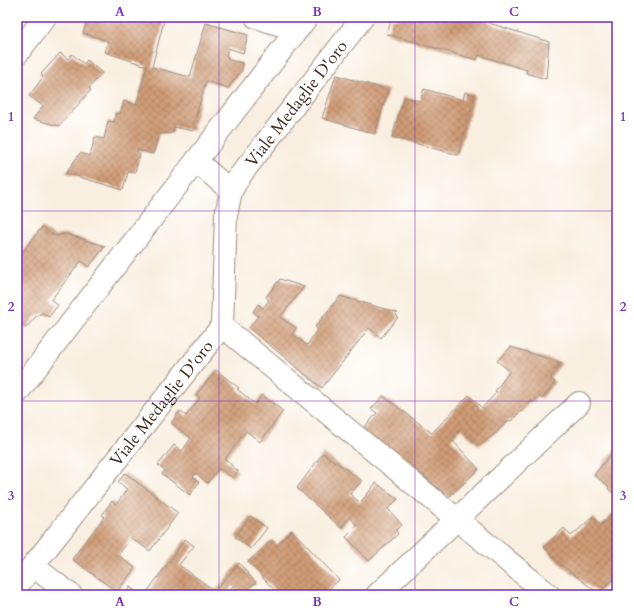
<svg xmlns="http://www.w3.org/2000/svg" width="634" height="612" font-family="Cardo,serif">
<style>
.building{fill:url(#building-cross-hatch)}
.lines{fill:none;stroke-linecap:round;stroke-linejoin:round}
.minor-casing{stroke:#9a8c7f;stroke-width:24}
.minor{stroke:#fff;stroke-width:22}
.grid{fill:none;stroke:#7b2cbf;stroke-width:1;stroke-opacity:0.55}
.labels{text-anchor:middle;stroke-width:3.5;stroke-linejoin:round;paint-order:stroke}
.street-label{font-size:17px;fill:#3b2a1e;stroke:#fff}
.neatline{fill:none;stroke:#7b2cbf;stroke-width:1.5}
.grid-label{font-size:13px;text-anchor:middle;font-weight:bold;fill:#7b2cbf}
</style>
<defs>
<pattern id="building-cross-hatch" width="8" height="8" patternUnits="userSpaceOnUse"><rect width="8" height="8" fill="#d09c77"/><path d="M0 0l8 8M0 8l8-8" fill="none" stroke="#aa7f61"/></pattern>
</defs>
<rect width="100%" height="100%" fill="#fff"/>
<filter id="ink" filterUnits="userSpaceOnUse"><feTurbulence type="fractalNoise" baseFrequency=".025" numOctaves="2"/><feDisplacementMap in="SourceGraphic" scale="8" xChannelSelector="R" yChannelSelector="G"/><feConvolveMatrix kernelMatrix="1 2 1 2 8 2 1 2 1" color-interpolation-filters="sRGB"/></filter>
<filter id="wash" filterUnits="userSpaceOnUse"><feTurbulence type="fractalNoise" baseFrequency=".012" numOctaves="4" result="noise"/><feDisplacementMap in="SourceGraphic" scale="16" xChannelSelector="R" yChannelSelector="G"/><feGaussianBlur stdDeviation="0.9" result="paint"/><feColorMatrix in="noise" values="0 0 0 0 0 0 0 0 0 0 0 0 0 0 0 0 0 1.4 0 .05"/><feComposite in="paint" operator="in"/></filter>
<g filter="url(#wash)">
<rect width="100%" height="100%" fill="#f9efe0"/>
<g id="blocks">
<g class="building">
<polygon points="17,17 21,17 19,28 17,28"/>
<polygon points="88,17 165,17 152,67 190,77 206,23 248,35 243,53 228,48 226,55 229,60 242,63 242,70 228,88 206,81 194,123 194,131 174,127 173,133 159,134 153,154 137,150 136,152 140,154 135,172 128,172 123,190 66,173 80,153 90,156 95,137 104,139 108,121 114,122 116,113 120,114 124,101 136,105 147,66 105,52 108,41 83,33"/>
<polygon points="398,17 490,17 489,23 549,42 546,79 526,73 527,70 479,55 477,60 387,34 392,18 397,19"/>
<polygon points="60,53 68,59 72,54 84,64 87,60 102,73 89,88 91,90 59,126 33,119 43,106 29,96 43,77 41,74"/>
<polygon points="336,75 388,90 375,134 322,118"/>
<polygon points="424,89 463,100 465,92 475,95 458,155 392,137 404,97 420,101"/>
<polygon points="42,227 54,236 66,234 105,246 89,267 81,261 51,300 58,305 49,317 43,313 36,316 26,328 17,321 17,259"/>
<polygon points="280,279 304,287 280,317 296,328 292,334 307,345 318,329 315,327 340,296 398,313 396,315 398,317 381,338 369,328 322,388 249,328 258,316 253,312 258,304 263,308 269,300 266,297"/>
<polygon points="511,347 562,363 550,378 555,382 542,399 539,396 534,402 531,401 522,412 521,411 511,421 509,420 498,431 479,446 461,429 451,439 479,469 449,497 421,474 415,479 361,431 377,413 371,409 383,396 432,433 469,395 482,408 497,392 495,391 510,371 497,361"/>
<polygon points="216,370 239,388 237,389 255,404 262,395 283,411 260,442 246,431 225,459 238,471 233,478 219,468 207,483 196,473 193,477 199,482 190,495 162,474 165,470 158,465 174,445 182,451 191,438 171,423 180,411 186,416 200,398 196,395"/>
<polygon points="617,446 617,496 608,489 609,487 594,475"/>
<polygon points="323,453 362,481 350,494 360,503 376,483 398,499 388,509 402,525 396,530 398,534 369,561 346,537 357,526 350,517 341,528 297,488"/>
<polygon points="125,473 178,513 150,551 131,538 118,555 135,568 117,592 72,559 104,517 102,515 112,501 116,505 127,489 118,482"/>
<polygon points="617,510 617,576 598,593 559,563 544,547 564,528 571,536 593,517 601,525"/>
<polygon points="250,516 267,528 251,549 235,537"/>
<polygon points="292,530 339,580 322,595 279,595 248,562 272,540 277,545"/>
<polygon points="185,539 194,546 179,565 215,591 213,595 145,595"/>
<polygon points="239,563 256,583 248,588 255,595 242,595 233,586 225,595 218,595 215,591"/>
<polygon points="130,587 140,595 124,595"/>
</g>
</g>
</g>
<g filter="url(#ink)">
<use href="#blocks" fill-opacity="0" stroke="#9a8c7f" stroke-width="1"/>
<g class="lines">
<defs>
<g id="minor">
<polyline points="256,17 297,30"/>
<polyline points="17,54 45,17"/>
<polyline points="231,191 196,161 307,17"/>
<polyline points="222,326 549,595"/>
<polyline points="17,393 196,161"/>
<polyline points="33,566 71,595"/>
<path id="s1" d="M 17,586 L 222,326 L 226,215 L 231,191 L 239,177 L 363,17"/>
<polyline points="377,595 579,403"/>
</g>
</defs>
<use href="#minor" class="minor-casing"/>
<use href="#minor" class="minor"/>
</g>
</g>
<path class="grid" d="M 219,17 L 219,595M 415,17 L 415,595M 17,211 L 617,211M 17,401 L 617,401"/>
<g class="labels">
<g class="street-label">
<text dy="6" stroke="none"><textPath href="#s1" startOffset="576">Viale Medaglie D'oro</textPath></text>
<text dy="6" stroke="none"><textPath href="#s1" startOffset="233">Viale Medaglie D'oro</textPath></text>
</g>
</g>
<rect width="634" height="612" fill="none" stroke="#fff" stroke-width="44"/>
<rect x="22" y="22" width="590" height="568" class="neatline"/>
<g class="grid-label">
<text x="120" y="16">A</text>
<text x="317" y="16">B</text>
<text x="514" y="16">C</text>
<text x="11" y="121">1</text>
<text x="623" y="121">1</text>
<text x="11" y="311">2</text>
<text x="623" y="311">2</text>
<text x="11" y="500">3</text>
<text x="623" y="500">3</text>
<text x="120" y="606">A</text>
<text x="317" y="606">B</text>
<text x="514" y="606">C</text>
</g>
</svg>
